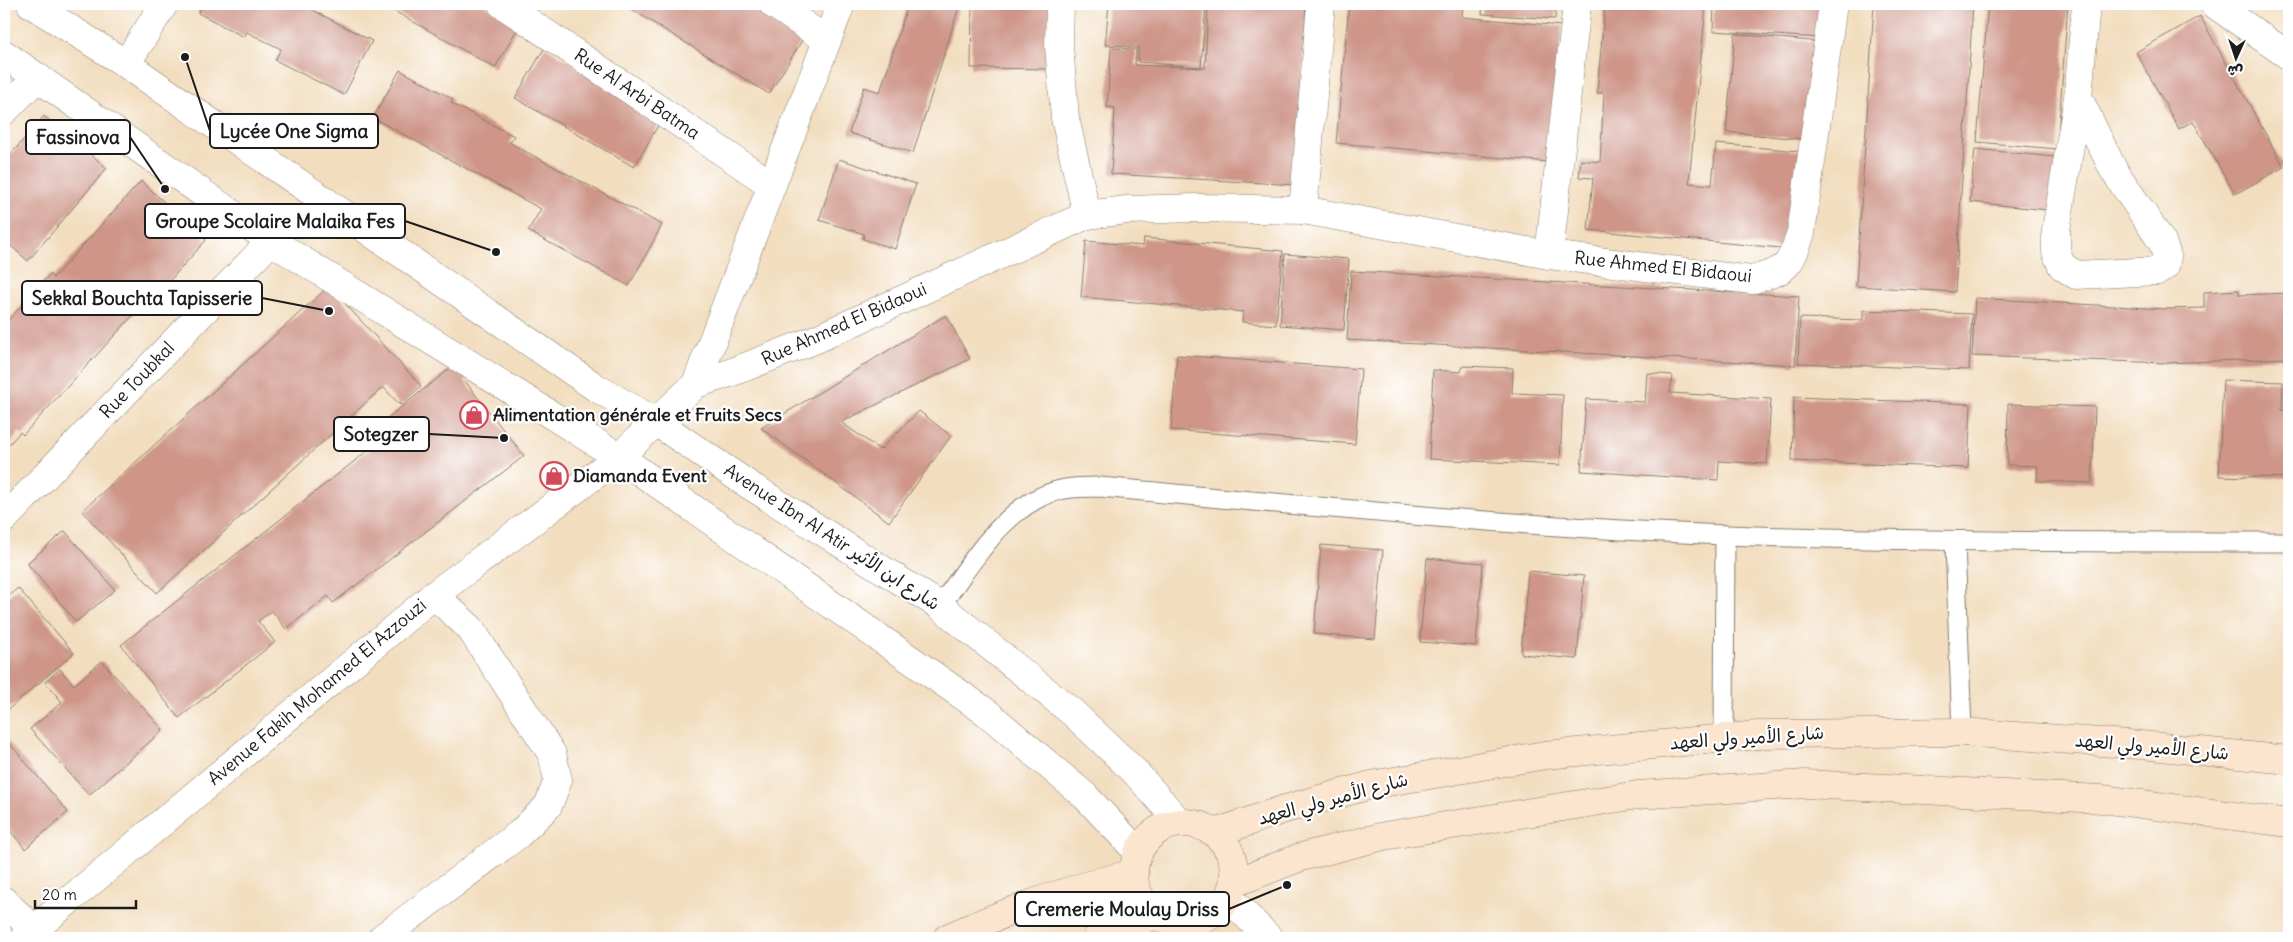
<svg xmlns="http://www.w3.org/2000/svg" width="2293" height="942" font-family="Delius,'Playpen Sans Arabic',sans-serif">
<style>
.building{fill:#ce9588}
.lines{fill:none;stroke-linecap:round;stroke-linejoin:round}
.service-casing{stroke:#877c6d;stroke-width:21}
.minor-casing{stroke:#877c6d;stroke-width:29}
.tertiary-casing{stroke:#877c6d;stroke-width:29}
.secondary-casing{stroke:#877c6d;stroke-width:29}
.service{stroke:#fff;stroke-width:19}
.minor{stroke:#fff;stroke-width:28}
.tertiary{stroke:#fff;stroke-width:28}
.secondary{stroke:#fce5cf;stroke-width:28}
.labels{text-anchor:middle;stroke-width:4.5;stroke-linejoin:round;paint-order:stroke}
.street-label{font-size:18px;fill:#1c1c1c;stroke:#fff}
.poi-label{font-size:18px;font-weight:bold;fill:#1c1c1c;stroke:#fff;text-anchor:start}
.leader{fill:none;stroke:#1c1c1c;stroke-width:2}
.callout-dot{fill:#1c1c1c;stroke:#fff;stroke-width:2}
.callout{fill:#fff;stroke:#1c1c1c;stroke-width:2}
.callout-label{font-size:19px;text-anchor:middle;font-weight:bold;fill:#1c1c1c}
</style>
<rect width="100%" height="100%" fill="#fff"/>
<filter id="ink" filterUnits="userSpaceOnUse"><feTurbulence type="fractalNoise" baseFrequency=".02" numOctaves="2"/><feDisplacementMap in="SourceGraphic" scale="10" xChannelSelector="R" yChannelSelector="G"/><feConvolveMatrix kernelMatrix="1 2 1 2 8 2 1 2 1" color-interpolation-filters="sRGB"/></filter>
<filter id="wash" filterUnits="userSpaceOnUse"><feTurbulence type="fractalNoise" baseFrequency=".0096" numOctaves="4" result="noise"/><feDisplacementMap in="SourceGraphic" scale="20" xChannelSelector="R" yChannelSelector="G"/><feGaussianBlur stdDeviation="1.12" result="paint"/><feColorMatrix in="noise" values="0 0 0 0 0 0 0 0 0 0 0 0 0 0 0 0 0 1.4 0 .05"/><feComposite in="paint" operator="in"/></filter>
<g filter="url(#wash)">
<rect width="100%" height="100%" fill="#f2ddbe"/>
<g id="blocks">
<g class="building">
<polygon points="203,4 301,4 372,41 344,95 275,60 281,49 247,32 244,37 198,13"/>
<polygon points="382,4 483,4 519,26 495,68"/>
<polygon points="623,4 757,4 806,34 769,94"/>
<polygon points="908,4 960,4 913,153 849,133 864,87 880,92"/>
<polygon points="972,4 1052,4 1051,69 971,68"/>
<polygon points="1109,4 1206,4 1201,67 1138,62 1138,47 1105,45"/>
<polygon points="1208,4 1306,4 1296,185 1111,174 1115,108 1107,107 1111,48 1136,49 1135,65 1205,68"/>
<polygon points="1349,4 1463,4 1462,17 1562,26 1549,162 1336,143"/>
<polygon points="1483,4 1556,4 1555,19 1482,14"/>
<polygon points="1605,4 1706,4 1689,183 1712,185 1716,144 1800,151 1791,249 1588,230 1593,178 1579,177 1581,160 1600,162 1604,93 1597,93"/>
<polygon points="1714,4 1824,4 1821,38 1713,31"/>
<polygon points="1874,4 1973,4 1955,292 1856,286"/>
<polygon points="1988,4 2068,4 2057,149 1977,142"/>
<polygon points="2200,16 2284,167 2235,194 2193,121 2179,129 2136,52"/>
<polygon points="1735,34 1821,42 1812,140 1726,132"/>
<polygon points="545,47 663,117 634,167 515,98"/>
<polygon points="400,70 453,99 451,103 514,136 510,143 662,225 629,286 528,231 541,209 373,118"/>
<polygon points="44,116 107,168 28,261 4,240 4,162"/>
<polygon points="1975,149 2064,158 2058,211 1970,202"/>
<polygon points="839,159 916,184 895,249 863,239 864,234 819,220"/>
<polygon points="141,181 206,240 151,302 148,299 23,435 20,432 4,450 4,325 50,274 53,278"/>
<polygon points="1144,238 1283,251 1276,325 1242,322 1243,312 1081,297 1086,241 1143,246"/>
<polygon points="1285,254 1349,259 1344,330 1280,325"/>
<polygon points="1351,271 1799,296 1795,365 1347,340"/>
<polygon points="329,286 421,386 400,405 383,387 157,593 82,511"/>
<polygon points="2239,290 2239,295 2289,293 2289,358 2167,363 1972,356 1975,298 2165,309 2204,308 2204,292"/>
<polygon points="1863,310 1972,314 1969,370 1798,363 1800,318 1863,320"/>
<polygon points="946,315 970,359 841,422 880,450 919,411 951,436 889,522 761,428"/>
<polygon points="1177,355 1361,369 1355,444 1171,430"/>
<polygon points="453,366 524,456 333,603 328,596 286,629 272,611 258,621 275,642 179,718 121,645 385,437 376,427"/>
<polygon points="1462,366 1513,368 1512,393 1563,395 1560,465 1429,459 1433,370 1461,372"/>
<polygon points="1647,373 1672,375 1670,393 1771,399 1767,464 1719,461 1718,480 1581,471 1586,399 1645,402"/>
<polygon points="2223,380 2283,382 2282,410 2289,411 2289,478 2219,476"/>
<polygon points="1794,397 1971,404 1968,468 1792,461"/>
<polygon points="2008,404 2095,407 2092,483 2037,481 2038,466 2007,465"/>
<polygon points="65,531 115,590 76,622 27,563"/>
<polygon points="1321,545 1383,550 1375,639 1314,634"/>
<polygon points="1427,558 1483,563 1476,646 1420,642"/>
<polygon points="1528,571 1584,576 1577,659 1521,654"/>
<polygon points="18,588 74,653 4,713 4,600"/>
<polygon points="102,661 163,730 89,795 30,729 62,702 45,682 60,669 74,685"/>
<polygon points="4,737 68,812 25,849 4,823"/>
</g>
</g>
</g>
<g filter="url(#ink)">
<use href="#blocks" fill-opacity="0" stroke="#877c6d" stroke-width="1"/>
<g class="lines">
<defs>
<g id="service">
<polyline points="1955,542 1962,732"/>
<path d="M 940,606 C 973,562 1006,500 1065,489 C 1076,487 1088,487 1100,487 C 1308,506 1517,527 1726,535 C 1914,542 2102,542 2289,542"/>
<polyline points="1724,738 1725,535"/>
</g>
<g id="minor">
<polyline points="502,4 772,185"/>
<polyline points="773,4 827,40"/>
<polyline points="1060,4 1059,46 1065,118 1087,215"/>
<polyline points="2214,4 2289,56"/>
<polyline points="126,64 164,4"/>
<polyline points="2078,97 2113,169 2162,242 2167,256 2165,266 2158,271 2076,275 2062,266 2056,252 2056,230 2078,97 2086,4"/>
<polyline points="4,111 38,77"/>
<polyline points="1303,210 1321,4"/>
<polyline points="1549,255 1577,4"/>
<polyline points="696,384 841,4"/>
<polyline points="4,519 271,241"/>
<polyline points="4,901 34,930"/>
<path d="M 24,938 L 434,595 L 619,457 L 696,384 L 730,373 L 814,340 L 1087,215 L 1127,210 L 1196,208 L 1303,210 L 1549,255 L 1751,280 C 1787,270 1789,269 1801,233 L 1833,4"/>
<polyline points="382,938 519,834 548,806 558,780 552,754 470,628 434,595"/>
</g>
<g id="tertiary">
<polyline points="31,4 126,64 595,387 656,422 746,483 940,606 1073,713 1135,772 1180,823"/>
<polyline points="4,54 271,241 619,457 986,712 1085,796 1138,852"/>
<polyline points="1228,897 1269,938"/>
<polyline points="1172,922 1189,938"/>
</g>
<g id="secondary">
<circle cx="1184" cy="873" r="50"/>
<polyline points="1215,833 1285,809 1371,785 1545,755 1769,734 1962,732 2141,745 2289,760"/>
<polyline points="1234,883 1301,857 1384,836 1637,795 1805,784 2102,799 2289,823"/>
<path d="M 947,938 C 1007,911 1070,888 1134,873"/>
<polyline points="1097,938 1156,915"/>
</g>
</defs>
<use href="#service" class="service-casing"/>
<use href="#minor" class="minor-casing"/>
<use href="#tertiary" class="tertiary-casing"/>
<use href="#secondary" class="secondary-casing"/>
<use href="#service" class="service"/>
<use href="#minor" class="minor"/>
<use href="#tertiary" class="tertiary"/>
<use href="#secondary" class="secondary"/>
</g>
</g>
<defs>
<symbol id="shop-ring" viewBox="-11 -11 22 22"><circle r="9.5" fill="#fff" stroke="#d1495b" stroke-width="1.5"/><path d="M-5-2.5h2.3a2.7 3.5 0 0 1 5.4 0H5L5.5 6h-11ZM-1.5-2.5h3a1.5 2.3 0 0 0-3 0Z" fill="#d1495b"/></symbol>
</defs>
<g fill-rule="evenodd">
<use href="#shop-ring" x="458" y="399" width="32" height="32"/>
<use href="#shop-ring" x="538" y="460" width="32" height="32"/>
</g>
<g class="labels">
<g class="street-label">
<text transform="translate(637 94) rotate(34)" y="6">Rue Al Arbi Batma</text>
<text transform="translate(1663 267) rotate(6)" y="6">Rue Ahmed El Bidaoui</text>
<text transform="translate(844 324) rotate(-24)" y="6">Rue Ahmed El Bidaoui</text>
<text transform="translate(137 380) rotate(-46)" y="6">Rue Toubkal</text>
<text transform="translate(832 537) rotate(33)" y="6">Avenue Ibn Al Atir شارع ابن الأثير</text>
<text transform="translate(317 692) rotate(-40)" y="6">Avenue Fakih Mohamed El Azzouzi</text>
<text transform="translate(1747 738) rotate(-4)" y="6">شارع الأمير ولي العهد</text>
<text transform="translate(2152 747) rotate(5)" y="6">شارع الأمير ولي العهد</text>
<text transform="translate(1333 799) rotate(-15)" y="6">شارع الأمير ولي العهد</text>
</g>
<g class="poi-label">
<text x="493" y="421">Alimentation générale et Fruits Secs</text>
<text x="573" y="482">Diamanda Event</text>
</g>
</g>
<path class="leader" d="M185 57L210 131M165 189L130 137M496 252L405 221M329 311L262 298M504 438L429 434M1287 885L1229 909"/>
<g class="callout-dot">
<circle cx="185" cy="57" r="5"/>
<circle cx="165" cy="189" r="5"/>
<circle cx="496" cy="252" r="5"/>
<circle cx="329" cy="311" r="5"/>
<circle cx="504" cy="438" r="5"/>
<circle cx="1287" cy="885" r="5"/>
</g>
<g class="callout">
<rect x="210" y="114" width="168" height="34" rx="5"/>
<rect x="26" y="120" width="104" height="34" rx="5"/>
<rect x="145" y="204" width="260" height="34" rx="5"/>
<rect x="22" y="281" width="240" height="34" rx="5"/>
<rect x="334" y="417" width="95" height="34" rx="5"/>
<rect x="1015" y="892" width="214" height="34" rx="5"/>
</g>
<g class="callout-label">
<text x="294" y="138">Lycée One Sigma</text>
<text x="78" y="144">Fassinova</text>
<text x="275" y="228">Groupe Scolaire Malaika Fes</text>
<text x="142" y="305">Sekkal Bouchta Tapisserie</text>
<text x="381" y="441">Sotegzer</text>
<text x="1122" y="916">Cremerie Moulay Driss</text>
</g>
<rect width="2293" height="942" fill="none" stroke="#fff" stroke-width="20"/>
<g transform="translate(2236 58) rotate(183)" stroke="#ffffff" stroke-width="4" paint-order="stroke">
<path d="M0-4L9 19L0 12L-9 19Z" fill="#1c1c1c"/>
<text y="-8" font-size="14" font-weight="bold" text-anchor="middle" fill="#1c1c1c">ش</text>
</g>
<path d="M35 900v8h101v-8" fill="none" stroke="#1c1c1c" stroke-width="2.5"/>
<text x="42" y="900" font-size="15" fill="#1c1c1c" stroke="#ffffff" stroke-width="4" paint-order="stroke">20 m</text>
</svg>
